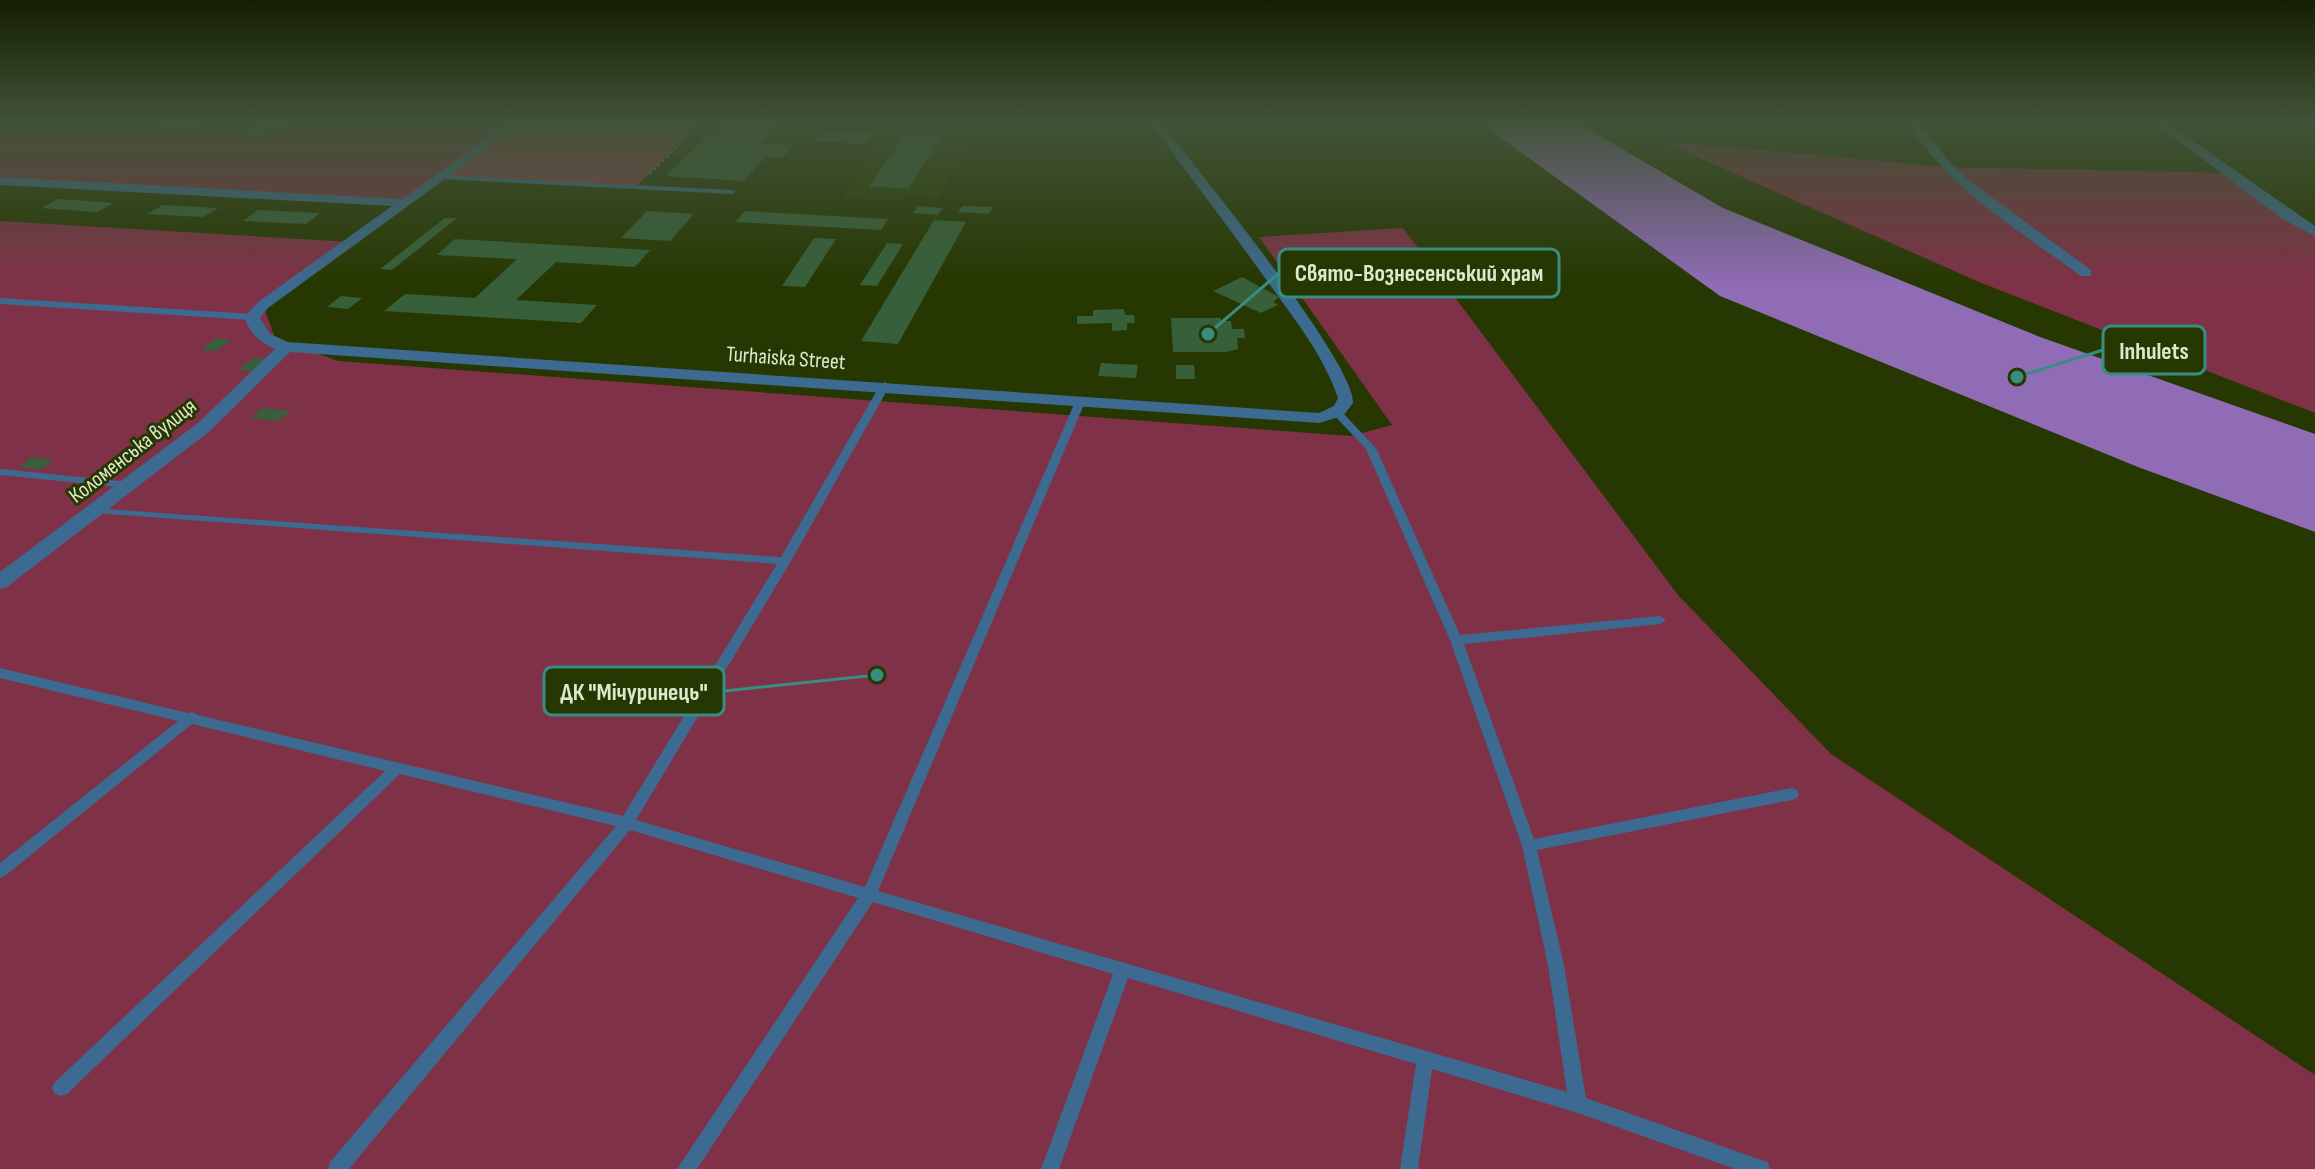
<svg xmlns="http://www.w3.org/2000/svg" width="2315" height="1169" font-family="'Sofia Sans Condensed',sans-serif">
<style>
.built{fill:#2d3f00}
.green{fill:#7f3147}
.forest{fill:#8f3c52}
.water{fill:#906cb6}
.building{fill:#37603a}
.lines{fill:none;stroke-linecap:round;stroke-linejoin:round}
.path{stroke:#6d7c50;stroke-width:3;stroke-dasharray:3 3;stroke-linecap:butt}
.lane{fill:#3d6a90;fill-rule:evenodd}
.street{fill:#3d6a90;fill-rule:evenodd}
.labels{text-anchor:middle;stroke-width:6;stroke-linejoin:round;paint-order:stroke}
.street-label{font-size:22px;fill:#dde9cd;stroke:#273701}
.leader{fill:none;stroke:#388d81;stroke-width:3}
.callout-dot{fill:#388d81;stroke:#273701;stroke-width:3}
.callout{fill:#273701;stroke:#388d81;stroke-width:3}
.callout-label{font-size:24px;text-anchor:middle;font-weight:bold;fill:#dde9cd}
</style>
<rect width="100%" height="100%" fill="#273701"/>
<polygon class="built" points="897,122 983,122 937,198 905,197 902,201 840,198"/>
<g class="green">
<polygon points="0,122 517,122 404,203 0,181"/>
<polygon points="1661,141 1947,167 2231,173 2315,232 2315,413 1979,282"/>
<polygon points="0,221 351,242 263,305 275,338 338,361 1351,436 1392,425 1259,237 1403,228 1678,595 1831,754 2315,1075 2315,1169 0,1169"/>
</g>
<polygon class="forest" points="517,122 703,122 635,187 441,177"/>
<polygon class="water" points="1479,122 1576,122 1723,208 2040,337 2315,434 2315,532 2138,467 1720,296"/>
<g class="building">
<polygon points="170,122 204,122 179,131 159,126"/>
<polygon points="264,122 295,122 259,136 238,132"/>
<polygon points="722,122 784,122 763,144 793,145 782,158 765,157 744,181 666,176"/>
<polygon points="825,131 875,133 867,144 816,141"/>
<polygon points="906,132 943,134 909,188 869,187"/>
<polygon points="58,199 113,203 97,212 42,208"/>
<polygon points="163,205 218,208 203,217 147,214"/>
<polygon points="918,206 943,208 938,215 913,213"/>
<polygon points="962,206 993,207 989,214 958,212"/>
<polygon points="258,210 320,213 306,224 243,221"/>
<polygon points="647,211 694,214 670,241 621,238"/>
<polygon points="745,211 888,219 881,230 735,222"/>
<polygon points="445,218 457,218 392,270 380,269"/>
<polygon points="934,220 966,222 898,344 861,341"/>
<polygon points="814,238 836,239 805,287 782,286"/>
<polygon points="455,239 650,250 635,267 556,262 516,300 597,305 581,323 384,311 405,294 475,298 517,259 437,255"/>
<polygon points="887,243 903,244 877,286 860,285"/>
<polygon points="1242,277 1279,297 1273,302 1278,305 1261,313 1213,291"/>
<polygon points="341,296 362,298 348,309 327,307"/>
<polygon points="1124,309 1125,315 1134,315 1135,323 1127,323 1127,330 1112,331 1112,323 1077,324 1077,316 1093,316 1093,310"/>
<polygon points="1171,318 1221,318 1221,321 1231,321 1232,329 1244,329 1245,338 1237,338 1238,349 1226,352 1173,352"/>
<polygon points="216,338 231,340 216,351 201,350"/>
<polygon points="253,358 270,359 255,371 238,370"/>
<polygon points="1101,363 1138,365 1136,378 1098,376"/>
<polygon points="1176,365 1194,365 1195,379 1176,379"/>
<polygon points="263,408 291,411 278,421 250,418"/>
<polygon points="32,457 54,460 41,469 19,467"/>
</g>
<g class="lines">
<g class="path">
<polyline points="604,122 697,127"/>
<polyline points="649,174 703,122"/>
</g>
<g class="lane">
<polygon points="438,175 732,190 736,192 732,194 441,179 437,177"/>
<polygon points="0,298 252,314 257,317 252,320 0,304"/>
<polygon points="885,382 890,385 791,561 636,820 865,887 1075,402 1076,400 1084,400 1085,402 878,891 1567,1092 1548,965 1522,846 1450,640 1366,449 1332,413 1337,410 1341,411 1376,448 1460,635 1660,616 1666,620 1660,624 1464,644 1534,839 1792,788 1797,790 1799,794 1797,798 1792,800 1537,850 1564,965 1586,1098 1761,1160 1768,1162 1770,1169 1735,1169 1578,1113 1432,1069 1418,1169 1400,1169 1416,1064 1128,978 1059,1169 1041,1169 1113,974 873,902 697,1169 677,1169 858,898 630,830 349,1169 328,1169 330,1162 616,826 400,774 67,1094 61,1096 55,1094 52,1088 55,1082 385,771 192,724 5,876 0,878 0,863 178,721 0,678 0,668 188,713 192,712 198,715 623,816 777,564 96,513 90,510 92,508 781,557 880,385"/>
<polygon points="0,469 130,482 135,485 130,488 0,475"/>
</g>
<g class="street">
<path d="M 510,122 L 523,122 L 268,308 L 260,318 L 270,334 L 288,342 L 1319,413 L 1334,406 L 1338,398 C 1325,359 1299,325 1275,292 C 1237,238 1197,186 1158,133 L 1145,122 L 1158,122 L 1166,129 C 1198,170 1356,364 1353,403 L 1343,416 L 1319,423 L 290,352 L 210,431 L 7,587 L 0,589 L 0,572 L 198,423 L 275,349 C 259,342 250,333 244,317 L 258,302 L 392,206 L 0,185 L 0,177 L 402,199 Z"/>
<path d="M 1907,122 L 1918,122 L 1951,164 L 1972,183 L 2091,270 L 2091,276 L 2081,276 C 2019,230 1947,188 1907,122 Z"/>
<polygon points="2154,122 2166,122 2315,226 2315,236 2281,218"/>
</g>
</g>
<linearGradient id="sky" x2="0" y2="1"><stop stop-color="#151e01"/><stop offset="0.43" stop-color="#415338"/><stop offset="1" stop-color="#415338" stop-opacity="0"/></linearGradient>
<rect width="2315" height="285" fill="url(#sky)"/>
<g class="labels">
<g class="street-label">
<text transform="translate(786 357) rotate(4)" y="8">Turhaiska Street</text>
<text transform="translate(132 450) rotate(-38)" y="8">Коломенська вулиця</text>
</g>
</g>
<path class="leader" d="M1208 334L1279 273M2017 377L2103 350M877 675L724 691"/>
<g class="callout-dot">
<circle cx="1208" cy="334" r="8"/>
<circle cx="2017" cy="377" r="8"/>
<circle cx="877" cy="675" r="8"/>
</g>
<g class="callout">
<rect x="1279" y="249" width="280" height="48" rx="8"/>
<rect x="2103" y="326" width="102" height="48" rx="8"/>
<rect x="544" y="667" width="180" height="48" rx="8"/>
</g>
<g class="callout-label">
<text x="1419" y="281">Свято-Вознесенський храм</text>
<text x="2154" y="359">Inhulets</text>
<text x="634" y="700">ДК "Мічуринець"</text>
</g>
</svg>
